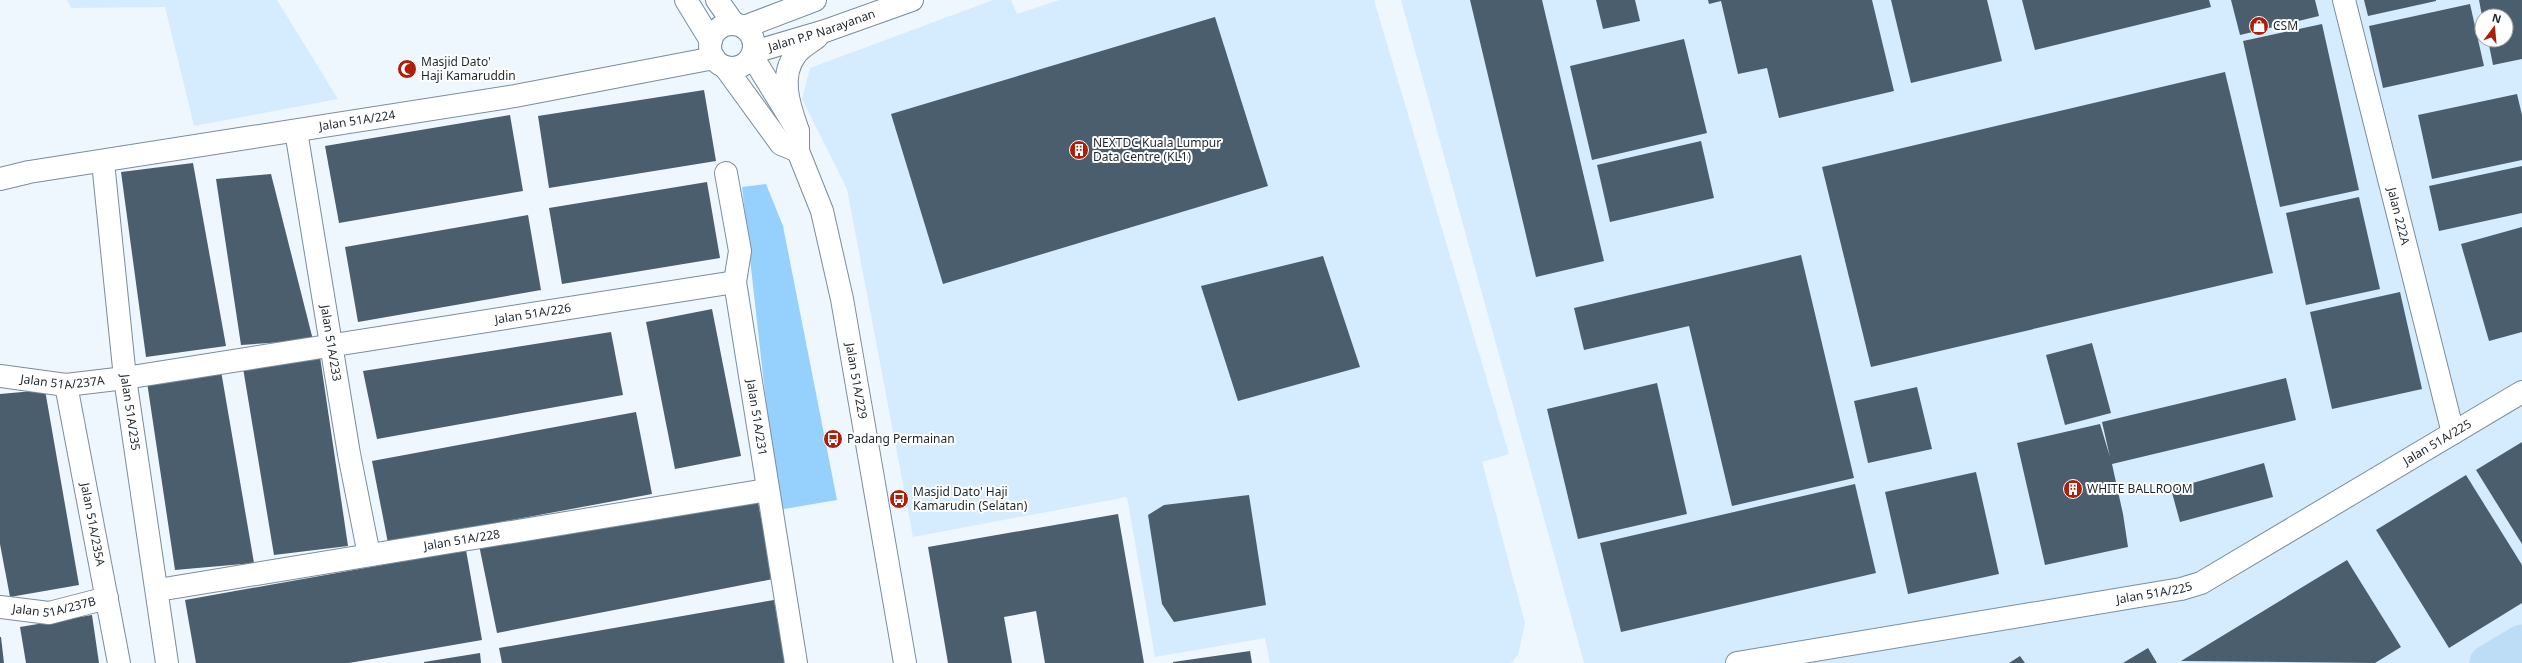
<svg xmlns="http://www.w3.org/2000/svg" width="2522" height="663" font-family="'Noto Sans',sans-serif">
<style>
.built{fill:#d5ecfe;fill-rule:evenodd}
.green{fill:#96d1fd}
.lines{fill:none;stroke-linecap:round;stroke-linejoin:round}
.river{stroke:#bddcf5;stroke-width:37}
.building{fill:#4b5e6d}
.minor-casing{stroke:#798d9d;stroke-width:24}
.tertiary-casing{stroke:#798d9d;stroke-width:24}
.secondary-casing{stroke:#798d9d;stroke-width:24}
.minor{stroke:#fff;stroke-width:22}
.tertiary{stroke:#fff;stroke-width:22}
.secondary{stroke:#fff;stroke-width:22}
.labels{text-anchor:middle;stroke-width:4;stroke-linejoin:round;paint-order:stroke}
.poi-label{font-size:12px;fill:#1e262c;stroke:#fff;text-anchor:start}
.street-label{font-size:12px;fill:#1e262c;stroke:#fff}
</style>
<rect width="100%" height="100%" fill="#eef7fe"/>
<g class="built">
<polygon points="67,0 277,0 338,99 194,126 165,7 71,8"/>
<polygon points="993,0 1011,0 1017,14 1059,0 1374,0 1509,454 1482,462 1525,623 1518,655 1511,663 1270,663 1265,638 1155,657 1127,497 913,537 847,189 802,99 810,68"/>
<path d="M 1401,0 L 2522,0 L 2522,663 L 1584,663 ZM 2482,16 L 2506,16 L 2506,40 L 2482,40 Z"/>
</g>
<polygon class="green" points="766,184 783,226 837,500 778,510 742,187"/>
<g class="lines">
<polyline class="river" points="2488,663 2522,643"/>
</g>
<g class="building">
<polygon points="1470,0 1542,0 1604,261 1536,277"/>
<polygon points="1596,0 1635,0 1640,21 1603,29"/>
<polygon points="1708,0 1872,0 1894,91 1779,118 1767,68 1738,74 1721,1 1709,4"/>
<polygon points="1891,0 1987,0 2002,61 1911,83"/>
<polygon points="2022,0 2209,0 2211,7 2035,50"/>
<polygon points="2231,0 2315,0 2319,16 2240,35"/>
<polygon points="2364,0 2436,0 2436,1 2368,16"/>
<polygon points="2479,0 2522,0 2522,59 2493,65 2488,40 2506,40 2506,16 2482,16"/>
<polygon points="2470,4 2484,66 2383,88 2369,26"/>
<polygon points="1215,17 1268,186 943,284 891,114"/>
<polygon points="2322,24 2359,190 2280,207 2243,41"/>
<polygon points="1684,39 1707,133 1592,160 1570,66"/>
<polygon points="2225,72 2273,273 1871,367 1822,167"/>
<polygon points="704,90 716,161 549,188 538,116"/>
<polygon points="2517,94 2522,115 2522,160 2432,179 2418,115"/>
<polygon points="510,115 523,191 339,223 325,146"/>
<polygon points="1701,141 1714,198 1610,222 1597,165"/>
<polygon points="193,163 226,346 146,357 121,172"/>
<polygon points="2522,166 2522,213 2439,231 2429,186"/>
<polygon points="271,174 313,340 241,345 216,179"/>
<polygon points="707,182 720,258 562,284 549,208"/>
<polygon points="2359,197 2380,289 2306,305 2286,213"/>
<polygon points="528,215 541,290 358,322 345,247"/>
<polygon points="2522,227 2522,332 2489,341 2461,244"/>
<polygon points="1801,255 1854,478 1732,506 1689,326 1584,350 1574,308"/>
<polygon points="1323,256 1360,367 1238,401 1201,286"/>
<polygon points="2400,292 2422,389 2332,409 2310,312"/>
<polygon points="712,309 741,456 675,469 646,322"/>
<polygon points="611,332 623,395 377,439 363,371"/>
<polygon points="2092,343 2111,413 2065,425 2046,355"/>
<polygon points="320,357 348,546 274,555 243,368"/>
<polygon points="221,371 254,563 175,570 147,382"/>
<polygon points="2286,378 2296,420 2112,464 2123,514 2128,547 2045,565 2017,443 2100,424 2110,457 2102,422"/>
<polygon points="1657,383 1687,514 1578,539 1547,409"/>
<polygon points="1917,387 1932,449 1868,463 1854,401"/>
<polygon points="45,390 79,585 10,597 0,544 0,394"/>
<polygon points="636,412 652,494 388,543 372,461"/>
<polygon points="2522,442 2522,544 2476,470"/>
<polygon points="2264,463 2273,497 2180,522 2171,489"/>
<polygon points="1976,472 1999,574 1908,594 1885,492"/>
<polygon points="2466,475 2522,565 2522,603 2449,648 2376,530"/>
<polygon points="1855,484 1876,573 1621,632 1600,543"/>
<polygon points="756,492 773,579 497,633 479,545"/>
<polygon points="1249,495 1266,605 1174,622 1162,604 1148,515 1164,505"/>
<polygon points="1118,514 1144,663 1045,663 1036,611 1004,617 1012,663 948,663 928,547"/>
<polygon points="466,550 482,640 349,663 196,663 185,600"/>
<polygon points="2347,560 2401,647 2375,663 2181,661"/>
<polygon points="774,600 785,663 502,663 499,648"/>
<polygon points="92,615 99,663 26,663 20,627"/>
<polygon points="0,637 1,637 4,663 0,663"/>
<polygon points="2148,648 2157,663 2123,663"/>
<polygon points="1250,651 1252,663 1173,663 1173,662"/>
<polygon points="480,653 481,663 424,663 424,662"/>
<polygon points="2020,656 2025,663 2009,663"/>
</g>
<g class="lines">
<defs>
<g id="minor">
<path id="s1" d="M 2344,0 L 2453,433"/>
<path id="s2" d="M 296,131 L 349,454 L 369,555"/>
<path id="s3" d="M 103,162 L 125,378 L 167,663"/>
<path id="s4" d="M 726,173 L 740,251 L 735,282 L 796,663"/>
<path id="s5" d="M 0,179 L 29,172 L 515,96 L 714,58"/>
<path id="s6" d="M 0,376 L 66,385 L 125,378 L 735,282"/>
<path id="s7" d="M 66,385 L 119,663"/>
<path id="s8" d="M 158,590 L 767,490"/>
<path id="s9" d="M 0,607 L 49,613 L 107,598"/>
</g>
<g id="tertiary">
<polyline points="686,0 711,41"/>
<polyline points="717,0 734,24"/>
<circle cx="732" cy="46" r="22"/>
<path id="s10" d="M 752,56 L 798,131 L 798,151 L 822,211 L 842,299 L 905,663"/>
<polyline points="725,67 781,144 798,151"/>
<path id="s11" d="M 1737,663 L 2181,589 L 2201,583 L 2522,392"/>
</g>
<g id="secondary">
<polyline points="744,27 815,0"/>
<path id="s12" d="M 754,52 L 825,31 L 912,0"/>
<path d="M 798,131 C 790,108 778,77 796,54 C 801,47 811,42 817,37"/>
</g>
</defs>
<use href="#minor" class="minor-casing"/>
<use href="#tertiary" class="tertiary-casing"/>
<use href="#secondary" class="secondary-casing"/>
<use href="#minor" class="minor"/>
<use href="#tertiary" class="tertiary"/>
<use href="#secondary" class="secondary"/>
</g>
<defs>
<symbol id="shop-disc" viewBox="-11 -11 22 22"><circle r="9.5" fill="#ad1f09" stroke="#fff"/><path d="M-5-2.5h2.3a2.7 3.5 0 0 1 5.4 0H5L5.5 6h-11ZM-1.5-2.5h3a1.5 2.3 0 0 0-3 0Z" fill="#fff"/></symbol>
<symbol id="mosque-disc" viewBox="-11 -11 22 22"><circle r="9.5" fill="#ad1f09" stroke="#fff"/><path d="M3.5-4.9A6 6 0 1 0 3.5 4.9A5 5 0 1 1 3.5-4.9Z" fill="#fff"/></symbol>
<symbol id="building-disc" viewBox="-11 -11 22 22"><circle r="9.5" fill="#ad1f09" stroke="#fff"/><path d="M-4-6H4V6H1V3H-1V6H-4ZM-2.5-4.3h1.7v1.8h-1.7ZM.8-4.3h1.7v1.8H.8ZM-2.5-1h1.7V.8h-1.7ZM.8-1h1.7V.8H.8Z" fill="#fff"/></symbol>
<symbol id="bus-disc" viewBox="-11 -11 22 22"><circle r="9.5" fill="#ad1f09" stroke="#fff"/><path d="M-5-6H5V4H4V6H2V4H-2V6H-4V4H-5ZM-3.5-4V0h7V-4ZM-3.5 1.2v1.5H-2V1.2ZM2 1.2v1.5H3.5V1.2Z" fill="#fff"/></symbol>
</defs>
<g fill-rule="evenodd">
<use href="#shop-disc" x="2248" y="15" width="22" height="22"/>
<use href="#mosque-disc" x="396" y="58" width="22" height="22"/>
<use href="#building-disc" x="1068" y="139" width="22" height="22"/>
<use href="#bus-disc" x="822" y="428" width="22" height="22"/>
<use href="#building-disc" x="2062" y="478" width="22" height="22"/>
<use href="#bus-disc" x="888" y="488" width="22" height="22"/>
</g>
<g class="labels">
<g class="poi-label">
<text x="2273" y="30">CSM</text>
<text x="421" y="66">Masjid Dato'<tspan x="421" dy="14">Haji Kamaruddin</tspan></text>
<text x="1093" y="147">NEXTDC Kuala Lumpur<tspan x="1093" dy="14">Data Centre (KL1)</tspan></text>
<text x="847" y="443">Padang Permainan</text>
<text x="2087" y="493">WHITE BALLROOM</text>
<text x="913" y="496">Masjid Dato' Haji<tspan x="913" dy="14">Kamarudin (Selatan)</tspan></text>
</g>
<g class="street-label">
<text dy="4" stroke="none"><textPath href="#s12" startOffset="71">Jalan P.P Narayanan</textPath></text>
<text dy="4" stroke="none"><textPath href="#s5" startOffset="362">Jalan 51A/224</textPath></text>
<text dy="4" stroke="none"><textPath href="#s1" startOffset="223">Jalan 222A</textPath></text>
<text dy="4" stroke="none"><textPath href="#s6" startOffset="539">Jalan 51A/226</textPath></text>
<text dy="4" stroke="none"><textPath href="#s2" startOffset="215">Jalan 51A/233</textPath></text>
<text dy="4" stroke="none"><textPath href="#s6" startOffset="63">Jalan 51A/237A</textPath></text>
<text dy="4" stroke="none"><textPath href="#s10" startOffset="346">Jalan 51A/229</textPath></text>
<text dy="4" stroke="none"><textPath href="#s3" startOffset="252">Jalan 51A/235</textPath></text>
<text dy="4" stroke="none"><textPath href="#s4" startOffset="248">Jalan 51A/231</textPath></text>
<text dy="4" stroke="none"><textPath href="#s11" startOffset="746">Jalan 51A/225</textPath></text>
<text dy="4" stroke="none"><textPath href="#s7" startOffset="142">Jalan 51A/235A</textPath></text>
<text dy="4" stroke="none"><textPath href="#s8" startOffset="308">Jalan 51A/228</textPath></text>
<text dy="4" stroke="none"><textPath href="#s11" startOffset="423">Jalan 51A/225</textPath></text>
<text dy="4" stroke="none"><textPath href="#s9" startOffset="55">Jalan 51A/237B</textPath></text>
</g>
</g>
<g transform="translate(2494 28) rotate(16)"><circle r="19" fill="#ffffff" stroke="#a5a8ab"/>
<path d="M0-3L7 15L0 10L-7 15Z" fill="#ad1f09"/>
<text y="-6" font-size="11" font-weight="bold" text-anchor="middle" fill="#1e262c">N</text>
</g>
</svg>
